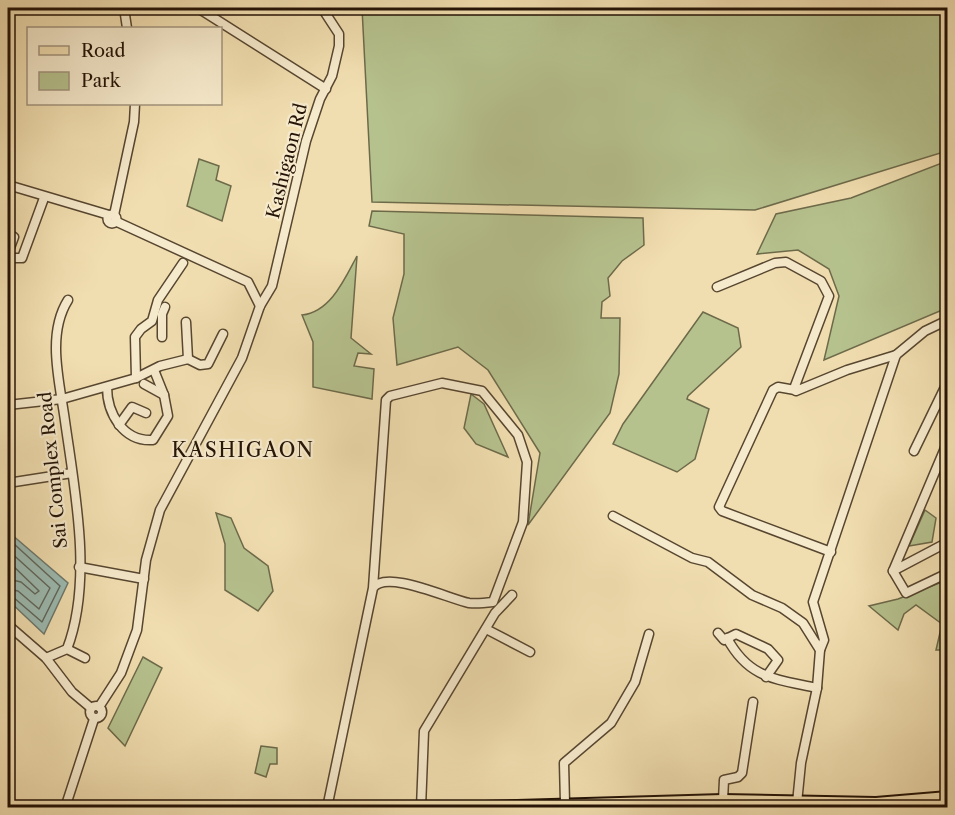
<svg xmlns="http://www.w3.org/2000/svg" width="955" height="815" font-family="'Libre Caslon Text',serif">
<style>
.green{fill:#b6c28e;stroke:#6d6a4a;stroke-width:1.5}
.water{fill:#9cbbb2;stroke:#6c786d;stroke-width:1.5}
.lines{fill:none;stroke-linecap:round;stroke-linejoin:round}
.shore{stroke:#60675c;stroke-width:1.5}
.minor-casing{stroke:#574630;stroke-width:11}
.major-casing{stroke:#241306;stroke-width:14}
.minor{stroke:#f6eacc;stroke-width:8}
.major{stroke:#f1deb0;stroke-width:10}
.labels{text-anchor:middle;stroke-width:4.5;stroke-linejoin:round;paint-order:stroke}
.street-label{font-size:18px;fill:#241306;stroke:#f6eacc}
.neighbourhood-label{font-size:20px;letter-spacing:1.5px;fill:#241306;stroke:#f6eacc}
</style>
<rect width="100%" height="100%" fill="#f1deb0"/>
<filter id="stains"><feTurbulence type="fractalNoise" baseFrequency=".00333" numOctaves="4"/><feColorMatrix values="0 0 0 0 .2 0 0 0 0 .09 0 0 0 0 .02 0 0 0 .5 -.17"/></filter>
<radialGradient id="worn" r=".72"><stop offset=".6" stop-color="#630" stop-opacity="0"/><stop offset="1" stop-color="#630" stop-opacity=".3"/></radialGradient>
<g class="green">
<polygon points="362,8 947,8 947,151 755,210 372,202"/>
<polygon points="199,159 219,166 216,180 231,186 222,221 187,206"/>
<polygon points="947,161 947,308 824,360 839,296 829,269 798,250 757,254 776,214 851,198"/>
<polygon points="372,211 643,218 644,245 622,261 608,278 610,296 602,302 601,318 620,318 619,374 610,413 528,525 540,453 488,370 458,347 397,365 393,318 404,274 404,234 369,226"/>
<path d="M 357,256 L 351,338 L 371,354 L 358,353 L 354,366 L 374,369 L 372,399 L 313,387 L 313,342 L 302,315 C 331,312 345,278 357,256 Z"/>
<polygon points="703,312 738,328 741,347 688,396 687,399 709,409 695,459 677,472 613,444 623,424"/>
<polygon points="471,394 484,404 508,457 476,444 464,428"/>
<polygon points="925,510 936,518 932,542 909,546"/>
<polygon points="216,513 231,518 244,548 268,566 273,591 258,611 225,590 225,544"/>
<polygon points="947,580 948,644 945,650 936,650 942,624 916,605 904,614 898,630 869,606 898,599"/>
<polygon points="143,657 162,668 125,746 108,728"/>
<polygon points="261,746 277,748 277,764 270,764 266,777 255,773"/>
</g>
<polygon class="water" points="11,534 68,583 44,634 8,600 8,541"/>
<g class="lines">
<g class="shore">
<polyline points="8,543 13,543 60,586 42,622 13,597 8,596"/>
<polyline points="8,550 50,588 39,609 18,591 8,589"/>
<polyline points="8,561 39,591 35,594 21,582 8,579"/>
</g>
<defs>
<g id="minor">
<polyline points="124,8 127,28"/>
<polyline points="198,8 326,89"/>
<polyline points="8,63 8,102"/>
<polyline points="8,185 109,215"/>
<circle cx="112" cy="219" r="4.5"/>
<polyline points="114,215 134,122 135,104"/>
<polyline points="115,221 248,282 260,306"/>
<polyline points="8,233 14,237 8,253"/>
<polyline points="8,258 22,258 44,198"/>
<polyline points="717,287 775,263 786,262 821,281 829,296 795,386 796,391 847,370 896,355"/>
<polyline points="186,322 188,359"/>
<polyline points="162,337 162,314 165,307"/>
<polyline points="136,378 160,366 188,359 200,365 208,364 223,334"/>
<polyline points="144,384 164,395"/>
<path d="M 107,387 C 107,413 123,442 153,440 L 168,416 L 164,395 L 154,370"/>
<polyline points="795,390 778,387 773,390 719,507 722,511 831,552"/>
<polyline points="8,405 62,399 136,378 135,337 141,329 152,321 158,300 183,263"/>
<polyline points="119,425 132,407 146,413"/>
<polyline points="948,441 893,571 948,542"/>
<polyline points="914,451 948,381"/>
<polyline points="8,483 72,473"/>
<polyline points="613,516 692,558 708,562 752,595 782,608 803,623 820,650 817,688 801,763 797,803"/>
<polyline points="79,567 144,579"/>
<polyline points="893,571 906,593 948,573"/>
<polyline points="8,625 46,658 72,692 91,708"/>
<polyline points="486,629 530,652"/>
<polyline points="718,633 724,640 736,634 768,649 778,660 766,677"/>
<path d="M 727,638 C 749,679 776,679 817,688"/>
<polyline points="67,649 85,658"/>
<polyline points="820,650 824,640 813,602 896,355 925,331 948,320"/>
<path d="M 46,658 L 67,649 C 93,581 75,492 65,421 C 60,383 46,335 68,300"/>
<circle cx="96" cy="712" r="6"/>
<polyline points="99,707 121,673 137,630 146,560 160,510 242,358 260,306 272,286 306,141 320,99 332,76 339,46 339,34 322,8"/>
<polyline points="723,800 724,780 738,777 742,773 753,702"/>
<polyline points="565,803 564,763 611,723 635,682 649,634"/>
<polyline points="65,808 94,719"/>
<path d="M 327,808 L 373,588 C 386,569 449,599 469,603 C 477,604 485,603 493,602 L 523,522 L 527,462 L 518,435 L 482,391 L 442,383 L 390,396 L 386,400 L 373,588"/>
<polyline points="421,808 424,731 495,613 512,595"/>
</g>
<g id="major">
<polyline points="8,807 25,808"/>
<polyline points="451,808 723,800 876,803 948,797"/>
</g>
</defs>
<use href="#minor" class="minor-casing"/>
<use href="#major" class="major-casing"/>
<use href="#minor" class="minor"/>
<use href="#major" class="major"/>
</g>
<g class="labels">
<g class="street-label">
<text transform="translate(287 161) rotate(-76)" y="6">Kashigaon Rd</text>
<text transform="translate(53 470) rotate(-96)" y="6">Sai Complex Road</text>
</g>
<g class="neighbourhood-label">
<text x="243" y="457">KASHIGAON</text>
</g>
</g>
<rect width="955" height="815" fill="none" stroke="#f1deb0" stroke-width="30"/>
<rect x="9" y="9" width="937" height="797" fill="none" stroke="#241306" stroke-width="3"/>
<rect x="15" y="15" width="925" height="785" fill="none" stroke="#241306" stroke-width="1.5"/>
<rect x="27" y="27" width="195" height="78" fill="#f6eacc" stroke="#a2947d" stroke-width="1.5"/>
<rect x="39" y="46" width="30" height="9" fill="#f1deb0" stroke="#a2947d" stroke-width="1.5"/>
<text x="81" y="57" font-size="18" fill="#241306">Road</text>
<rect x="39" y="72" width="30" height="18" fill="#b6c28e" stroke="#a2947d" stroke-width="1.5"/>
<text x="81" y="87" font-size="18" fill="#241306">Park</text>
<rect width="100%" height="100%" filter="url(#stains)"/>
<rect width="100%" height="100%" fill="url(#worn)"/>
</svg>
